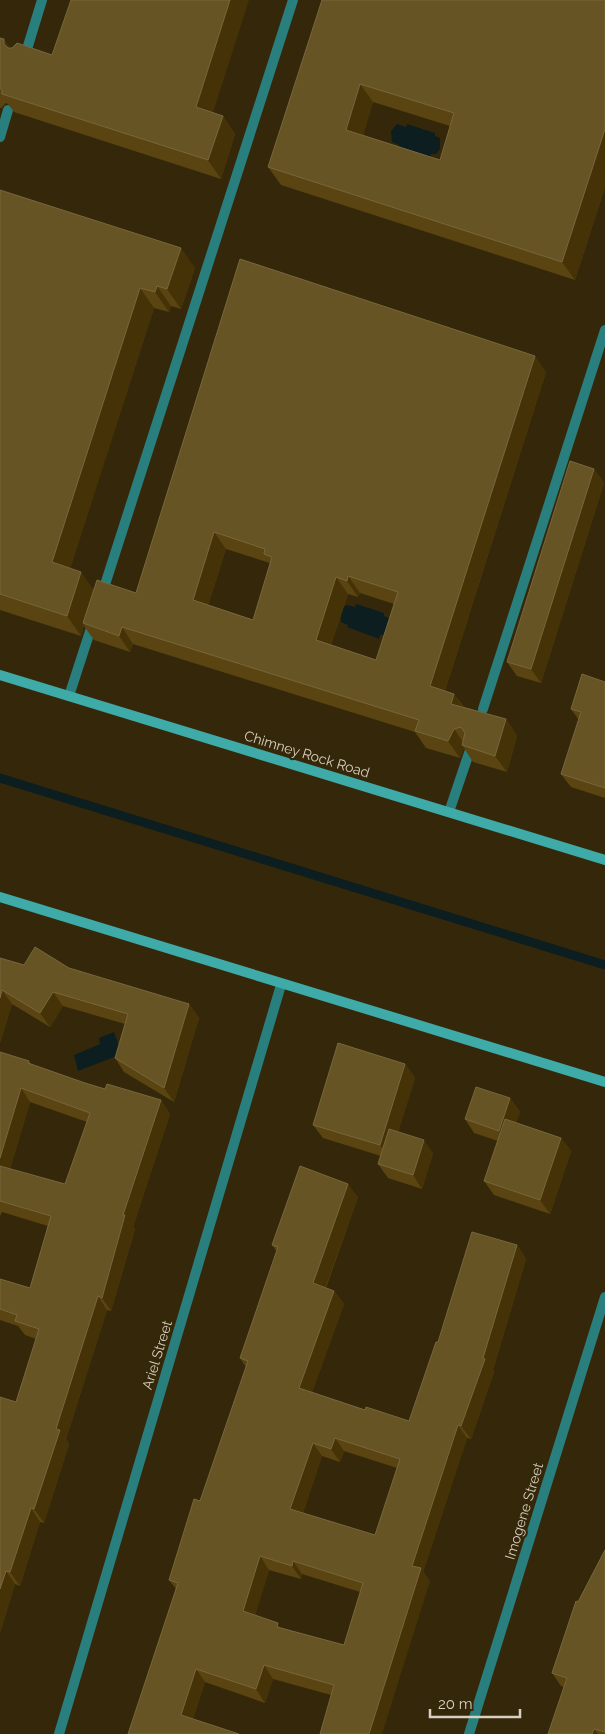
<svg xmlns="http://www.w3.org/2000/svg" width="605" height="1734" font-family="Raleway,sans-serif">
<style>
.water{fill:#0c1e20}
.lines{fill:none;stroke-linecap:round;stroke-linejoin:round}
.stream{stroke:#0c1e20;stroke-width:9}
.lane{stroke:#297f7e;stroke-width:10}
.street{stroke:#297f7e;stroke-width:10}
.secondary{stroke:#3eaba9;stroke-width:10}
.wall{fill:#594412;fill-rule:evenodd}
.shaded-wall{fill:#453307}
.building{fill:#665425;stroke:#78673d;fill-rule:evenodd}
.labels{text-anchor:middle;stroke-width:4.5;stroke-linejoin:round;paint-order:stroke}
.street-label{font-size:14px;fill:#d8d0c0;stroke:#35280a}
</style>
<rect width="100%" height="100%" fill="#35280a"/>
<g class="water">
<polygon points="397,124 406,127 407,124 435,133 435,136 440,138 440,149 436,154 431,154 430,159 398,147 399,145 392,142 391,131"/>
<polygon points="356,604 384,613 384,616 389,618 391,624 385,634 380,635 379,639 347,627 348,625 341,622 340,611 346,605 355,607"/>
<polygon points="114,1032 122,1054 78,1071 74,1055 100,1044 99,1038"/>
</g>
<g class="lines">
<polyline class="stream" points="0,778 605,965"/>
<g class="lane">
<polyline points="24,59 42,0"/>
<polyline points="0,137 8,110"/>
<polyline points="102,594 293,0"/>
<polyline points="69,696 93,622"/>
<polyline points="483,709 605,330"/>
<polyline points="449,812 470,750"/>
</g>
<g class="street">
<polyline points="59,1734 281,985"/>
<polyline points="469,1734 605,1297"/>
</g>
<g class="secondary">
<polyline points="0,675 605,860"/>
<polyline points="0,897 605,1082"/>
</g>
</g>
<g class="wall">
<path d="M 322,0 L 605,0 L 605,187 L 575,280 L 281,185 L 268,167 ZM 373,102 L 450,126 L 440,160 L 363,135 Z"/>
<polygon points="0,38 10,48 223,116 235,134 221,179 14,112 8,104 6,103 1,108 0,108"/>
<path d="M 0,190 L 195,268 L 181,309 L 171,306 L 169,312 L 154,308 L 70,568 L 94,590 L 136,593 L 240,259 L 546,372 L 445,691 L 454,694 L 464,707 L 506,719 L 517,736 L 507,772 L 473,762 L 464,748 L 460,758 L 426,748 L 415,732 L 133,644 L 130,652 L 94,640 L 84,626 L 81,636 L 0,610 ZM 226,549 L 270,563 L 253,620 L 208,605 ZM 360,593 L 394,604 L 376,660 L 331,645 L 348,594 L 358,597 Z"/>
<polygon points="594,469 604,483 541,683 517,676 507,662"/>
<polygon points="605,682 605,798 571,787 561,774 579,720 571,709"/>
<polygon points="0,958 24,965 69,968 189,1004 199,1018 174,1102 124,1072 115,1058 125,1024 63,1006 50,1027 12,1004 0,1043"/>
<path d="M 0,1052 L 29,1061 L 31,1064 L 85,1083 L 105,1089 L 161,1100 L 170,1114 L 133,1227 L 135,1229 L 111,1311 L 107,1310 L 66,1439 L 69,1444 L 44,1523 L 40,1522 L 20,1586 L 15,1584 L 0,1633 L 16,1402 L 36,1339 L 25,1335 L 18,1326 L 0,1320 L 0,1279 L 30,1288 L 48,1226 L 2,1212 L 0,1216 ZM 30,1102 L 87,1122 L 65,1184 L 10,1169 Z"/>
<polygon points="405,1064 415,1078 398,1132 433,1153 422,1189 388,1178 378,1164 381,1156 323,1138 313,1125"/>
<polygon points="510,1098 520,1112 516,1123 561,1138 571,1151 550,1214 494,1195 484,1181 498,1141 474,1133 465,1119"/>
<path d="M 358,1197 L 326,1288 L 334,1291 L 344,1304 L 312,1392 L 365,1410 L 409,1421 L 438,1342 L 517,1245 L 526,1259 L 493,1370 L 494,1372 L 471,1439 L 467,1438 L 423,1572 L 430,1581 L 331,1695 L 273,1679 L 265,1703 L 205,1682 L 193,1719 L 239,1734 L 128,1734 L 176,1589 L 169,1580 L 200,1501 L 246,1367 L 240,1358 L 277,1252 L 272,1245 ZM 344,1451 L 397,1468 L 375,1535 L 303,1513 L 322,1456 L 340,1462 ZM 269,1570 L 301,1579 L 302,1574 L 360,1592 L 344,1645 L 282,1628 L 255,1615 Z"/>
<polygon points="605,1550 605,1734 548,1734 564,1687 561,1686 552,1673 578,1602"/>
</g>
<g class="shaded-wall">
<polygon points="230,0 249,0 209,125 196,107"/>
<polygon points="4,39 17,57 4,44"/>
<polygon points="360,84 373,102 359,148 346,130"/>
<polygon points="223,116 235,134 221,179 208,160"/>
<polygon points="605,129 605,187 575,280 562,262"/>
<polygon points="181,248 195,268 181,309 167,289"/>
<polygon points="157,286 171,306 169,312 155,292"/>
<polygon points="140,288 154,308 66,582 52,562"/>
<polygon points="535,356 546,372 441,703 430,686"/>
<polygon points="594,469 604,483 541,683 531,669"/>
<polygon points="214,532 226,549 204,617 193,600"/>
<polygon points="81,572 95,592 83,623 84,626 81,636 67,616"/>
<polygon points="348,576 360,593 358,597 347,581"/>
<polygon points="336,577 348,594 327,657 316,640"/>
<polygon points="122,627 133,644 130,652 119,636"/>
<polygon points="454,694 466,711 451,704"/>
<polygon points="506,719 517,736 507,772 495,756"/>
<polygon points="454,729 465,745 462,745 464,748 460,758 448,741"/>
<polygon points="2,990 12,1004 0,1043 0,998"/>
<polygon points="53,992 63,1006 50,1027 40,1013"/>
<polygon points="189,1004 199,1018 174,1102 164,1088"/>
<polygon points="405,1064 415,1078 390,1159 380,1145"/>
<polygon points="21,1088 30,1102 7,1179 0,1168 0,1158"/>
<polygon points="510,1098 520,1112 509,1145 499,1131"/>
<polygon points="161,1100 170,1114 133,1227 135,1229 111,1311 102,1298 123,1215"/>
<polygon points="561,1138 571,1151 550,1214 540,1200"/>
<polygon points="424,1140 433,1153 422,1189 413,1175"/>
<polygon points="348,1184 358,1197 322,1297 313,1283"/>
<polygon points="517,1245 526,1259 493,1370 494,1372 471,1439 461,1426"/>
<polygon points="334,1291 344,1304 309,1401 299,1388"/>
<polygon points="98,1296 107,1310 66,1439 69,1444 44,1523 34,1509 56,1429"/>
<polygon points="458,1425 467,1438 423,1572 430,1581 382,1734 369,1734 412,1566"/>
<polygon points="335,1438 344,1451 340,1462 331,1449"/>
<polygon points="313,1443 322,1456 300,1522 290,1509"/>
<polygon points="31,1508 40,1522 20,1586 10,1572"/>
<polygon points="260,1556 269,1570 252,1625 243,1611"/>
<polygon points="293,1561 302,1574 301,1579 292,1566"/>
<polygon points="6,1571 15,1584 0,1633 0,1589"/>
<polygon points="264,1665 273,1679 265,1703 256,1689"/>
<polygon points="196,1669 205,1682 190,1728 181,1715"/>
<polygon points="594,1729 598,1734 592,1734"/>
</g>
<g class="building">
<polygon points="71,0 230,0 196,107 223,116 208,160 2,94 2,90 0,88 0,38 4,39 4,44 8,48 12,48 17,43 52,55"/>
<path d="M 322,0 L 605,0 L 605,129 L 562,262 L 268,167 ZM 360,84 L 454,113 L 440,160 L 346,130 Z"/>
<polygon points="0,190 181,248 167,289 157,286 155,292 140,288 52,562 81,572 67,616 0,594"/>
<path d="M 240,259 L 535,356 L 430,686 L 454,694 L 451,704 L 506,719 L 495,756 L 462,745 L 465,733 L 461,727 L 454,729 L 448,741 L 415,731 L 419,720 L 122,627 L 119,636 L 83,623 L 97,580 L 136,593 ZM 214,532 L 265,549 L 264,554 L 272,557 L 253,620 L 193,600 ZM 348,576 L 398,592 L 376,660 L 316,640 L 336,577 L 347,581 Z"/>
<polygon points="570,461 594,469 531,669 507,662"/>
<polygon points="582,674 605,682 605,788 561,774 581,712 571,709"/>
<polygon points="35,947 69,968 189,1004 164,1088 115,1058 128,1014 53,992 40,1013 2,990 0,998 0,958 24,965"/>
<polygon points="338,1043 405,1064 380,1145 313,1125"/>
<polygon points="0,1052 29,1061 28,1063 85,1083 105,1089 107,1084 161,1100 123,1215 125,1215 102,1298 98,1296 56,1429 60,1430 34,1509 31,1508 10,1572 6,1571 0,1589 0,1397 16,1402 39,1329 15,1321 17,1315 0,1309 0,1279 30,1288 51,1216 0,1201 0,1166 65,1184 90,1113 21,1088 0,1158"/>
<polygon points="476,1087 510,1098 499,1131 465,1119"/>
<polygon points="505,1119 561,1138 540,1200 484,1181"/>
<polygon points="389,1129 424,1140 413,1175 378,1164"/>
<path d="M 300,1166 L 348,1184 L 313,1283 L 334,1291 L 299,1388 L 365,1410 L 366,1407 L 409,1421 L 436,1342 L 438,1342 L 472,1232 L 517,1245 L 483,1358 L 485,1359 L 461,1426 L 458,1425 L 412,1566 L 421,1568 L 369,1734 L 320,1734 L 334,1685 L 264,1665 L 256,1689 L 196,1669 L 181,1715 L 239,1734 L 128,1734 L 178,1583 L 169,1580 L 194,1499 L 200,1501 L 248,1361 L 240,1358 L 278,1247 L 272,1245 ZM 335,1438 L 400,1459 L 375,1535 L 290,1509 L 313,1443 L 331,1449 ZM 260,1556 L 292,1566 L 293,1561 L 363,1583 L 344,1645 L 277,1627 L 278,1623 L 243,1611 Z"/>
<polygon points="605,1550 605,1732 594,1729 592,1734 548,1734 567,1678 552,1673 576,1601 578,1602"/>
</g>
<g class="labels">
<g class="street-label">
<text transform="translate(307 754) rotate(17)" y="5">Chimney Rock Road</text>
<text transform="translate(157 1355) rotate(-73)" y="5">Ariel Street</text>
<text transform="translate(524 1511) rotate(-73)" y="5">Imogene Street</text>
</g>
</g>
<path d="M430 1709v8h90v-8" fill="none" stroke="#d8d0c0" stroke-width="2.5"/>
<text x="438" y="1709" font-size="15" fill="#d8d0c0" stroke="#35280a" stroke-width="4" paint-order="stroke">20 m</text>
</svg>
